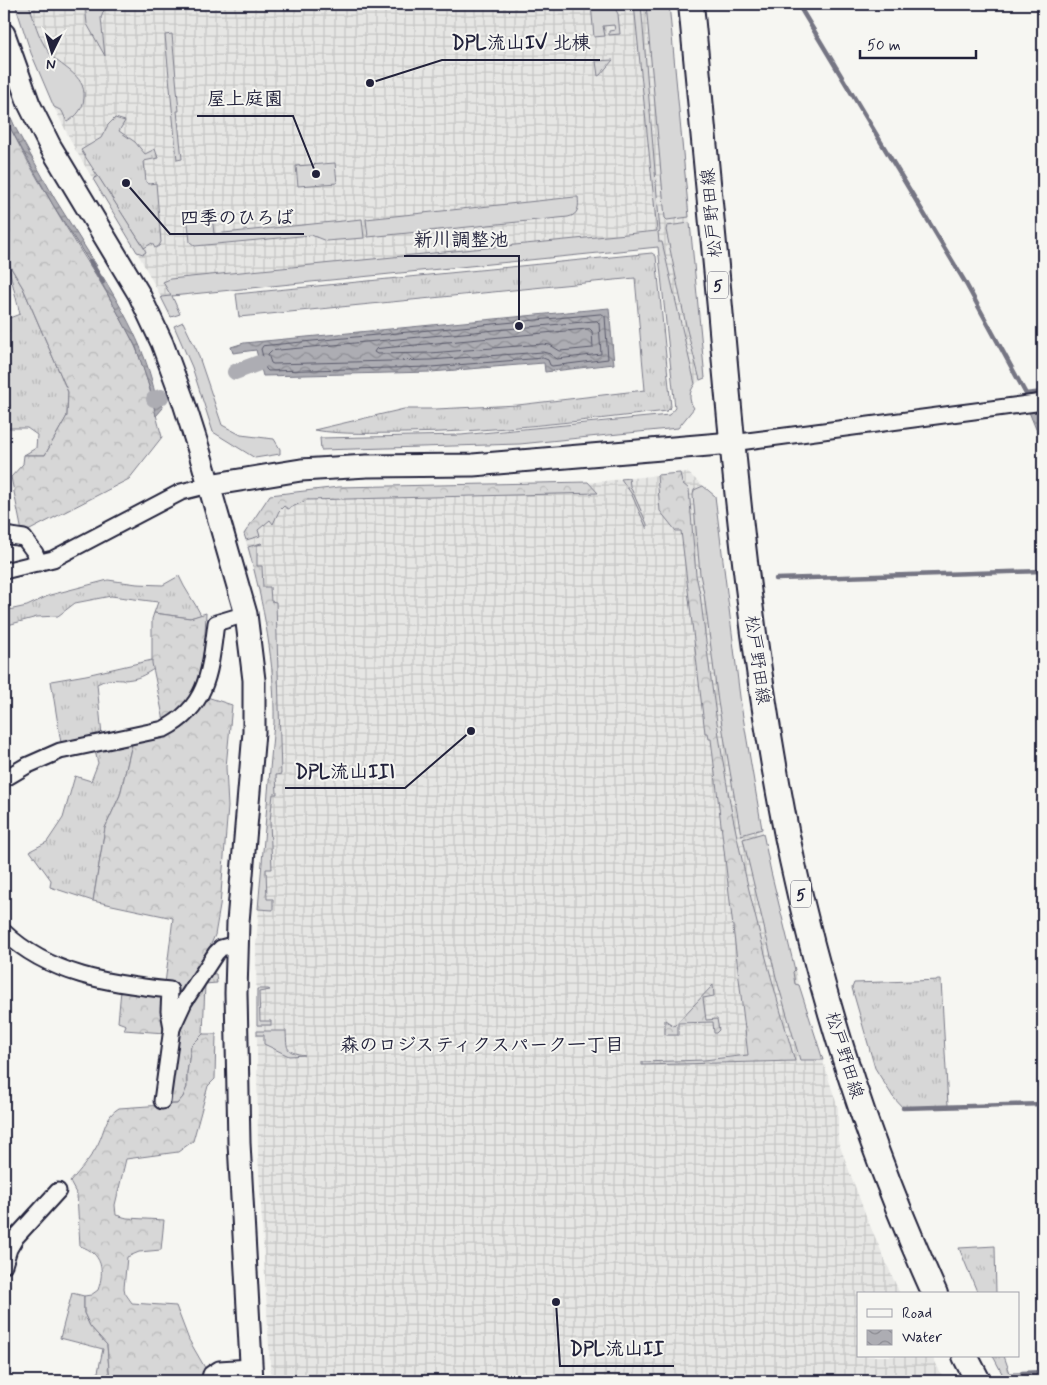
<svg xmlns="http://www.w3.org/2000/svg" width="1047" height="1385" font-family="Mynerve,'Klee One',sans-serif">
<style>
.industrial{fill:url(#industrial-grid)}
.grass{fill:url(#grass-tufts);stroke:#7c7c89}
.forest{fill:url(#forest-crowns);stroke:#7c7c89}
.garden{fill:#d7d7d7;stroke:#7c7c89}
.water{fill:url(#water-waves);stroke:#757583}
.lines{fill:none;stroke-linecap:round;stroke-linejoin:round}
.shore{stroke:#5a5a6b;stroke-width:1}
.stream{stroke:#757583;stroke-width:4.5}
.canal{stroke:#adadb3;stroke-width:16}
.street-casing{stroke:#22223b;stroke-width:19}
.secondary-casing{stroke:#22223b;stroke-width:25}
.primary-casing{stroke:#22223b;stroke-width:28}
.street{stroke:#f6f6f2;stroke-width:15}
.secondary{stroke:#f6f6f2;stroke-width:21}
.primary{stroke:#f6f6f2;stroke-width:24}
.labels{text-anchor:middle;stroke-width:4;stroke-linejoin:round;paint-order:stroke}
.shield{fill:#f6f6f2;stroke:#626272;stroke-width:1}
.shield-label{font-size:16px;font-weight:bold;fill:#22223b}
.street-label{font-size:18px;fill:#22223b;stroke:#f6f6f2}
.neighbourhood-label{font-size:19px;font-weight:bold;fill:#22223b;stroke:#f6f6f2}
.leader{fill:none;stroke:#22223b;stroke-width:2}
.callout-dot{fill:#22223b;stroke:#f6f6f2;stroke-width:2}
.callout-label{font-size:19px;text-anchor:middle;font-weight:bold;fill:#22223b;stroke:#f6f6f2;stroke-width:4;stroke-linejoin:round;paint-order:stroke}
</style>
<defs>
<pattern id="industrial-grid" width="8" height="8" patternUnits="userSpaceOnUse" patternTransform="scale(1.25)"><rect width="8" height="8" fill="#e6e6e4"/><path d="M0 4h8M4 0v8" fill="none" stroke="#c5c5c4"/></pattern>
<pattern id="grass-tufts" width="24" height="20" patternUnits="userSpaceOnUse" patternTransform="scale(1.25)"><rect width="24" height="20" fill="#d7d7d7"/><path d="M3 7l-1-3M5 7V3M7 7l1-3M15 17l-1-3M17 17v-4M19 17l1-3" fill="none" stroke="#b8b8b9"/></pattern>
<pattern id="forest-crowns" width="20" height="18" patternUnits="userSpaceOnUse" patternTransform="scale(1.25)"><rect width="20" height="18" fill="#d7d7d7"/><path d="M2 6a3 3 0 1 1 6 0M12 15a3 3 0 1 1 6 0" fill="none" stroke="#b8b8b9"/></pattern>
<pattern id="water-waves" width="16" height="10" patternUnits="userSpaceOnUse" patternTransform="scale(1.25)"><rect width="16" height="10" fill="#adadb3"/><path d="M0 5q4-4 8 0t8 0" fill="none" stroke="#8c8c93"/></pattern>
</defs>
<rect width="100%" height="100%" fill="#f6f6f2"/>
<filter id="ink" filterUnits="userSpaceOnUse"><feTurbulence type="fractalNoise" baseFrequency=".02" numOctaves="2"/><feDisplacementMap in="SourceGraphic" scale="10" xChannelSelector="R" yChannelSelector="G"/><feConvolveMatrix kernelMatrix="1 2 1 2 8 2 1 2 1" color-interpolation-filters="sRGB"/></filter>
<g filter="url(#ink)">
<g class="industrial">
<polygon points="15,4 669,4 705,378 695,384 691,389 690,398 658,247 161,297 137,252 76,151 54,107 31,53"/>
<polygon points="687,472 715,496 741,705 760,818 771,872 800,991 838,1108 838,1141 868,1221 900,1294 858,1294 858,1356 932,1356 945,1381 271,1381 258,1153 256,945 274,723 274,693 269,636 257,581 244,534 270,495 339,487 586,483"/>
</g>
<g class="grass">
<polygon points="115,118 125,121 119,131 135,142 145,154 155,149 158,158 144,161 146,182 149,184 156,183 161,242 159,246 155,248 152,243 144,248 81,150 101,138 108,125"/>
<path d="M 652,253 L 656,256 L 671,407 L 667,411 C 580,421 493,432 405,433 C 374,433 344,435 314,430 L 404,409 L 436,409 L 518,405 L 645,390 L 635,278 L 239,317 L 236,294 Z"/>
<polygon points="7,261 23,288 68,392 67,416 45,455 24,455 36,448 37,435 27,428 8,428 4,433 4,320 20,314"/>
<path d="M 179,576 C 185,590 194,601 201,615 L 190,618 L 154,613 L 158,602 L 111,596 L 75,603 L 58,616 L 37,617 L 4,626 L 4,611 L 27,606 L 50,595 L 108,580 L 137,584 L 163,585 Z"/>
<path d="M 152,660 L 154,669 C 147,673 140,678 132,679 C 118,682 112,676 97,684 L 102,736 L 61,743 L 51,681 L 86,675 Z"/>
<polygon points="132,744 120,795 105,828 93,901 50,887 51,880 30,851 47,842 63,818 75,776 91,781 98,763 95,751"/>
<polygon points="209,973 216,974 217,983 205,984 203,1034 191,1046 187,1073 187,1087 183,1097 177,1104 167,1104 178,1029 185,1011"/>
<polygon points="941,980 948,1106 903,1108 893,1097 875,1068 852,988 854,983"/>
<polygon points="995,1246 996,1294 978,1294 959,1248"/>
<polygon points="72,1293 84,1296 84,1313 90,1326 107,1345 110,1381 96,1381 103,1349 60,1338"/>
<polygon points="993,1356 1004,1356 1010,1373 1043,1372 1043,1381 1006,1381"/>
</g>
<g class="forest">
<path d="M 4,114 C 18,145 35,175 53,205 C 80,252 112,296 135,346 C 148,375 153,406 162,437 L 129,479 L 26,532 L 22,532 L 11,477 L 23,464 L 24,455 L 45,455 L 67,416 L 68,392 L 23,288 L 4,256 Z"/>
<path d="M 680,473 L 682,483 L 689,489 L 696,575 L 700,594 C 709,666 718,737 731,808 C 748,893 770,977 795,1061 L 642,1065 L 642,1062 L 704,1060 L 748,1055 L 711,739 L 709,739 L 708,733 L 705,733 L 681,531 L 676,531 L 660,511 L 657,475 Z"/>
<polygon points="588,482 598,493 307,500 288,509 284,506 279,511 273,524 270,520 258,530 260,536 246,540 244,534 270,495 339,487"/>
<path d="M 261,543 L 262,544 L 257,545 L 257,566 L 262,566 L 263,587 L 270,587 L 271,601 L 276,602 L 281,774 L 276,775 L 277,794 L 273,794 L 270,821 L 272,869 L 266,869 L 267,899 L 273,899 L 273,910 L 258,909 L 274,723 C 275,663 264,605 248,547 Z"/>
<path d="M 154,613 L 190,618 L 206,613 C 204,656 204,696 164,721 L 152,663 L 152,619 Z"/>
<path d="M 207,697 L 232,705 L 226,767 L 228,807 L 220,906 L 215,935 L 204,960 L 183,990 L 172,1009 L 165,984 L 173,918 L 93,901 L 105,828 L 120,795 L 132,744 C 170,736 188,734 207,697 Z"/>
<polygon points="713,985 714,996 703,998 706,1020 717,1019 719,1030 716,1033 714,1033 713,1022 678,1023 678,1035 667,1035 665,1034 665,1020 674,1026"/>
<polygon points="121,990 167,997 165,1033 124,1030 126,1025 118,1022"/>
<path d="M 203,1034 L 216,1034 L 215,1079 L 208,1086 L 193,1141 L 178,1152 L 126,1159 L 115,1205 L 116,1215 L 127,1218 L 164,1220 L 161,1250 L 139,1252 L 127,1257 L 124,1288 L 125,1293 L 132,1303 L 176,1306 L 189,1340 L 208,1373 L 204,1381 L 110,1381 L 107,1345 L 90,1326 L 84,1313 L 84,1296 L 91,1295 L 98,1290 C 105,1270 102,1253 80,1246 L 77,1195 L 70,1182 C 80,1170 91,1158 98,1144 C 105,1130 105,1116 119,1108 L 177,1104 L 183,1097 L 187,1087 L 187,1073 L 191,1046 Z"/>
</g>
<g class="garden">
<path d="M 15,4 L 29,4 C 34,20 38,37 48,51 C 59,68 86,73 84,98 C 83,109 77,116 67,122 L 62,111 L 54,107 L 31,53 Z"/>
<polygon points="85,4 109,4 110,8 104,10 101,18 105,56 87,24"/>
<polygon points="591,4 613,4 618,14 620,34 609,35 609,31 615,30 614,25 603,26 605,36 594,37"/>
<path d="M 634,4 L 641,4 L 660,231 L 658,232 L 659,242 L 662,242 L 695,384 C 689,392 688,400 694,408 L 678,428 L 520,444 L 321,450 L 320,438 L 461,435 L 669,415 L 675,408 L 658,247 L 172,296 L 180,314 L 171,317 L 161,297 L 171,296 L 163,282 L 170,279 L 657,231 Z"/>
<polygon points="646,4 669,4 689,217 667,220 665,218"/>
<polygon points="172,34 179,111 177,111 182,159 177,160 165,35"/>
<polygon points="613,60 600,75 598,76 596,61"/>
<polygon points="335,163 337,183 298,186 296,166"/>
<polygon points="98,176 144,248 146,252 143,254 137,252 93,179"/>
<path d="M 575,197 L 578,197 C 579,206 579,215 568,217 L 368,237 L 366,219 Z"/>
<polygon points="206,211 212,215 214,234 362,219 364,238 326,241 311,235 195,246 190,242 187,214"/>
<polygon points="690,223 705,378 700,380 687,330 666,230 667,226"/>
<polygon points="183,322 197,351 222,425 241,435 274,439 280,449 280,454 255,458 213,432 192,367 174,326"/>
<polygon points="629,478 630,486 647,524 647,529 631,493 621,479"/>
<polygon points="703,486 715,496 741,705 762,829 741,835 718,702 704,594 700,574 693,495 694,490"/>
<polygon points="763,833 771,872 795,970 793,972 795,984 799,985 823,1060 800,1060 776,977 743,839"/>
<polygon points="257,989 268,989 270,990 259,992 260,1021 271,1021 271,1025 257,1025"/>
<path d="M 257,1031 L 286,1031 C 287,1050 285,1052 305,1055 L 289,1056 L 264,1044 L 264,1035 L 257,1035 Z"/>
</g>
<g class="water">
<polygon points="4,102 16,129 55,199 97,266 92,266 53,205 8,124 4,114"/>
<path d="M 98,276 L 103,277 C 127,317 150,358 157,405 L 161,405 L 163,408 L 156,416 L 150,389 L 136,347 Z"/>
<polygon points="609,308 614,364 545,372 544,363 431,372 263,376 256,350 233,353 231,347 244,343"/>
<polygon points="1041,410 1043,416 1043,446 1029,412"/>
</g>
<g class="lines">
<g class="shore">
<polygon points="602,314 605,316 608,359 552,366 550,365 548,360 543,358 431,367 268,371 266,369 261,349 263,346"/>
<polygon points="597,321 599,323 601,354 557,359 550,354 543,352 430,360 273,364 271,363 268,354 271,351"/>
<polygon points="590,329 592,331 593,348 560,351 550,345 543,344 430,353 377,354 374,352 376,349"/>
</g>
<g class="stream">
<polyline points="798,4 965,282 1026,394 1043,392"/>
<polyline points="90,261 103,282"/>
<polyline points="776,579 1043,571"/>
<polyline points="903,1108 1043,1104"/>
<polyline points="1022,1373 1043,1372"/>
</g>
<g class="canal">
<polyline points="235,372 259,363"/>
<polyline points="154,399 161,397"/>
</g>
<defs>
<g id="street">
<polyline points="732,443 1043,402"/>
<polyline points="4,535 24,538 35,553 39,563"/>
<polyline points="4,571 53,559 181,492 209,485"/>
<path d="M 4,779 L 26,766 L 60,751 L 164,729 C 209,706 210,669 216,623 L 246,614"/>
<path d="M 4,932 C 49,975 111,984 170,990 L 169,1011 L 172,1028 L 184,1002 L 216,953 L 221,948 L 236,944"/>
<polyline points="162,1101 172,1028"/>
<polyline points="4,1265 9,1249 16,1237 58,1191"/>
<polyline points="209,1381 211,1374 219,1369 251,1367"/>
</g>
<g id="secondary">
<polyline points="4,34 29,104 50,146 139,294 162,343 183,400 198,447 246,614 254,680 254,732 238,922 236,993 239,1143 252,1381"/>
<polyline points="209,485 301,470 367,466 473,465 732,443"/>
</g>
<g id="primary">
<path d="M 691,4 C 701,105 711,206 720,308 C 736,493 754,678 792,860 C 824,1008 872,1155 935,1294"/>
<polyline points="965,1356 978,1381"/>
</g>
</defs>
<use href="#street" class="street-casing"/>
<use href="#secondary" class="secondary-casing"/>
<use href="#primary" class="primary-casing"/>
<use href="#street" class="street"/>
<use href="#secondary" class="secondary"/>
<use href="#primary" class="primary"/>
</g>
</g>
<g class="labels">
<g class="shield">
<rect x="708" y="271.5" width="20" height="27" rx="4"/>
<rect x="791" y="880.5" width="20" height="27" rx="4"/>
</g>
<g class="shield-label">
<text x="718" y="291">5</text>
<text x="801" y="900">5</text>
</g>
<g class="street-label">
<text transform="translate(711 213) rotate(-95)" y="6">松戸野田線</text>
<text transform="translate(758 660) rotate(82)" y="6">松戸野田線</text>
<text transform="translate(845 1055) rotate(73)" y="6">松戸野田線</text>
</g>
<g class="neighbourhood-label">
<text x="482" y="1051">森のロジスティクスパーク一丁目</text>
</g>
</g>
<path class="leader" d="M370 83L442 60H600M316 174L293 116H197M126 183L170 234H304M519 326L519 256H404M471 731L405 788H285M556 1302L560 1366H674"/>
<g class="callout-dot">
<circle cx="370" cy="83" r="5"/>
<circle cx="316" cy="174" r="5"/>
<circle cx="126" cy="183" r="5"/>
<circle cx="519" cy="326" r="5"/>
<circle cx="471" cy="731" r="5"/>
<circle cx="556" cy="1302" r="5"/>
</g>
<g class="callout-label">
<text x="521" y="49">DPL流山IV 北棟</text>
<text x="245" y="105">屋上庭園</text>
<text x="237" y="224">四季のひろば</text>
<text x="461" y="246">新川調整池</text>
<text x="345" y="778">DPL流山III</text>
<text x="617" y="1355">DPL流山II</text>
</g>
<rect width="1047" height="1385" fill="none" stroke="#f6f6f2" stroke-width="20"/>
<rect x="10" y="10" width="1027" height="1365" fill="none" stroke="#22223b" stroke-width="2" filter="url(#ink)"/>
<rect x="857" y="1292" width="162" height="65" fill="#f6f6f2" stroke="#a1a1a9"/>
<rect x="867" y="1309" width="25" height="8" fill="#f6f6f2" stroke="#a1a1a9"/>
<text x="902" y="1318" font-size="15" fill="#22223b">Road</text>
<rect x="867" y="1330" width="25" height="15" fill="url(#water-waves)" stroke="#a1a1a9"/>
<text x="902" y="1342" font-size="15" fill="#22223b">Water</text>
<g transform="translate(52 52) rotate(185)" stroke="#f6f6f2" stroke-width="4" paint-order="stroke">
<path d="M0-4L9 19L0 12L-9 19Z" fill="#22223b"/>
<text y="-8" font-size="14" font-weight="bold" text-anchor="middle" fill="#22223b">N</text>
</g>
<path d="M860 50v8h116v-8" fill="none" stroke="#22223b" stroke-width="2.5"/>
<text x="867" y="50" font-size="15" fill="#22223b" stroke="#f6f6f2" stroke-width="4" paint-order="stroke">50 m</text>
</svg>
